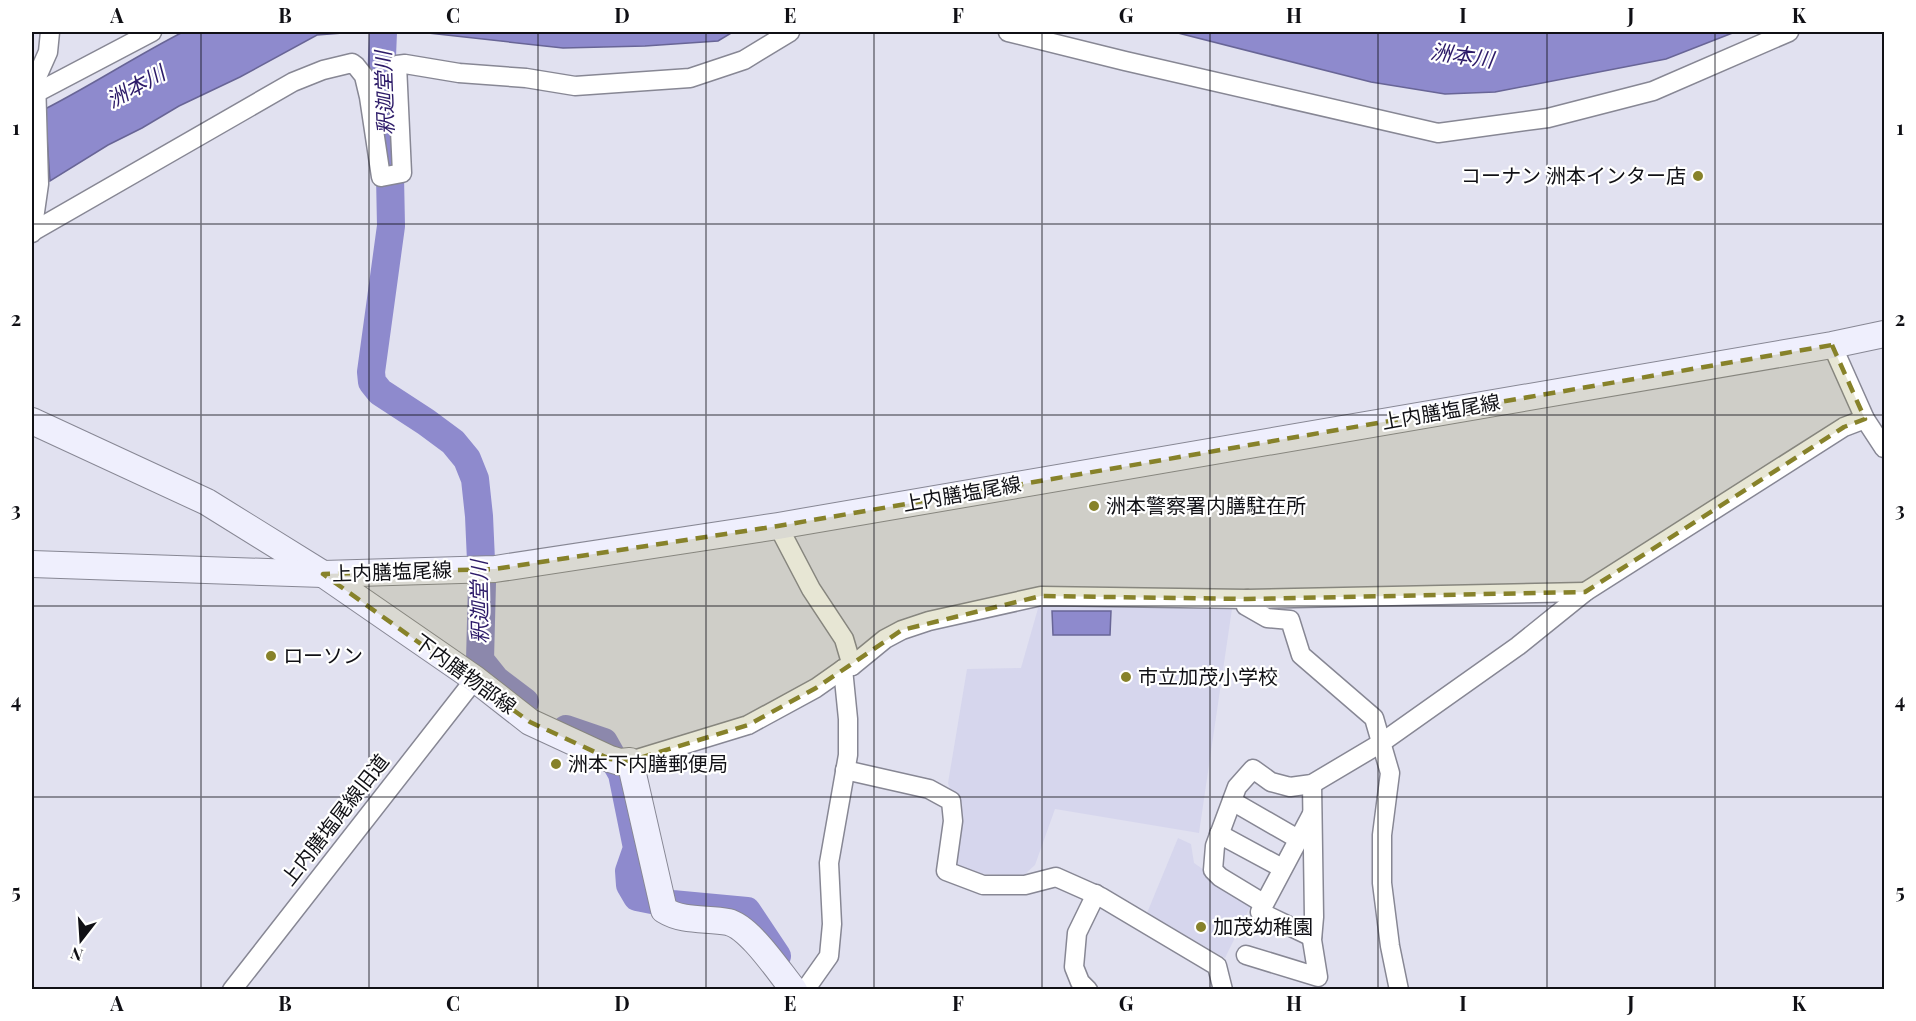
<svg xmlns="http://www.w3.org/2000/svg" width="1916" height="1021" font-family="'Playfair Display','Noto Sans JP',serif">
<style>
.built{fill:#d6d6ed}
.water{fill:#8e8acd;stroke:#686596;stroke-width:1.5}
.lines{fill:none;stroke-linecap:round;stroke-linejoin:round}
.river{stroke:#8e8acd;stroke-width:28}
.street-casing{stroke:#878794;stroke-width:21}
.secondary-casing{stroke:#878794;stroke-width:28}
.street{stroke:#fff;stroke-width:18}
.secondary{stroke:#efeffd;stroke-width:26}
.marked{fill:#87822a;fill-opacity:0.2;stroke:#87822a;stroke-width:4.5;stroke-dasharray:12 8;stroke-linejoin:round}
.grid{fill:none;stroke:#101015;stroke-width:1.5;stroke-opacity:0.55}
.poi-dot{fill:#87822a;stroke:#fff;stroke-width:2}
.labels{text-anchor:middle;stroke-width:4.5;stroke-linejoin:round;paint-order:stroke}
.poi-label{font-size:20px;fill:#101015;stroke:#fff;text-anchor:start}
.street-label{font-size:20px;fill:#101015;stroke:#fff}
.water-label{font-size:21px;font-style:italic;fill:#2c1a68;stroke:#fff}
.neatline{fill:none;stroke:#101015;stroke-width:2}
.grid-label{font-size:20px;text-anchor:middle;font-weight:bold;fill:#101015}
</style>
<rect width="100%" height="100%" fill="#e1e1f0"/>
<g class="built">
<polygon points="1233,602 1199,833 1055,809 1035,865 1023,876 968,873 957,867 951,848 955,804 948,783 967,669 1021,668 1039,605"/>
<polygon points="1178,838 1191,844 1194,863 1252,903 1225,958 1147,913"/>
</g>
<g class="water">
<path d="M 183,32 L 356,32 L 317,35 L 240,77 L 179,106 L 142,128 L 108,145 L 50,181 L 45,109 C 92,85 136,56 183,32 Z"/>
<polygon points="419,32 733,32 718,41 645,46 563,48"/>
<polygon points="1174,32 1735,32 1666,59 1495,92 1445,94 1371,82"/>
<polygon points="1052,611 1111,611 1110,635 1053,635"/>
</g>
<g class="lines">
<g class="river">
<polyline points="383,32 381,81 388,154"/>
<polyline points="390,176 391,226 371,372 372,382 380,392 426,422 453,442 467,459 475,479 479,516 482,583 480,660 496,680 525,702"/>
<polyline points="566,729 604,742 622,774 637,848 629,871 630,885 637,897 672,904 747,911 777,956"/>
</g>
<defs>
<g id="street">
<polyline points="1008,32 1125,61 1438,133 1548,118 1653,91 1789,32"/>
<polyline points="36,93 152,32"/>
<polyline points="32,232 293,82 323,70 352,63 356,66 364,76 369,97 381,177 402,173 397,65 405,64 459,73 526,78 575,86 690,78 744,60 790,32"/>
<polyline points="32,233 39,184 36,79 48,52 50,32"/>
<polyline points="1832,345 1865,419 1884,448"/>
<polyline points="778,526 811,589 844,639 852,666"/>
<polyline points="1247,599 1246,606 1267,618 1290,620 1301,655 1374,718 1390,773 1382,835 1382,883 1390,946 1399,990"/>
<polyline points="630,761 748,725 816,688 843,669 852,666 885,639 902,630 929,621 1041,596 1247,599 1585,592"/>
<polyline points="845,770 929,789 951,801 953,821 946,871 983,885 1025,885 1056,877 1101,897 1217,966 1223,990"/>
<polyline points="1232,801 1298,839"/>
<polyline points="1312,814 1260,912 1312,937"/>
<polyline points="1219,834 1282,868"/>
<polyline points="1263,903 1220,877 1213,870 1215,846 1237,787 1253,769 1271,782 1290,787 1312,784 1381,743 1518,646 1585,592 1844,427 1865,419"/>
<polyline points="1246,955 1318,977 1312,940 1314,917 1312,784"/>
<polyline points="232,990 475,679"/>
<polyline points="805,990 829,956 832,924 829,863 848,755 848,719 843,669"/>
<polyline points="1088,990 1080,982 1074,967 1077,933 1096,894"/>
</g>
<g id="secondary">
<path d="M 32,421 L 207,502 L 323,574 L 475,679 L 530,722 L 610,759 L 620,762 L 630,761 L 664,910 C 683,922 706,918 728,922 C 750,927 779,972 794,990"/>
<polyline points="32,564 323,574 495,569 778,526 1832,345 1884,334"/>
</g>
</defs>
<use href="#street" class="street-casing"/>
<use href="#secondary" class="secondary-casing"/>
<use href="#street" class="street"/>
<use href="#secondary" class="secondary"/>
</g>
<path class="marked" d="M 1832,345 L 1865,419 L 1844,427 L 1585,592 L 1247,599 L 1041,596 L 902,630 L 816,688 L 748,725 L 630,761 L 610,759 L 530,722 L 323,574 L 495,569 L 778,526 Z"/>
<path class="grid" d="M 201,32 L 201,990M 369,32 L 369,990M 538,32 L 538,990M 706,32 L 706,990M 874,32 L 874,990M 1042,32 L 1042,990M 1210,32 L 1210,990M 1378,32 L 1378,990M 1547,32 L 1547,990M 1715,32 L 1715,990M 32,224 L 1884,224M 32,415 L 1884,415M 32,606 L 1884,606M 32,797 L 1884,797"/>
<g class="poi-dot">
<circle cx="1698" cy="176" r="6"/>
<circle cx="1094" cy="506" r="6"/>
<circle cx="271" cy="656" r="6"/>
<circle cx="1126" cy="677" r="6"/>
<circle cx="556" cy="764" r="6"/>
<circle cx="1201" cy="927" r="6"/>
</g>
<g class="labels">
<g class="poi-label">
<text x="1686" y="183" text-anchor="end">コーナン 洲本インター店</text>
<text x="1106" y="513">洲本警察署内膳駐在所</text>
<text x="283" y="663">ローソン</text>
<text x="1138" y="684">市立加茂小学校</text>
<text x="568" y="771">洲本下内膳郵便局</text>
<text x="1213" y="934">加茂幼稚園</text>
</g>
<g class="street-label">
<text transform="translate(1441 412) rotate(-10)" y="7">上内膳塩尾線</text>
<text transform="translate(962 494) rotate(-10)" y="7">上内膳塩尾線</text>
<text transform="translate(392 572) rotate(-2)" y="7">上内膳塩尾線</text>
<text transform="translate(465 674) rotate(36)" y="7">下内膳物部線</text>
<text transform="translate(335 820) rotate(-52)" y="7">上内膳塩尾線旧道</text>
</g>
<g class="water-label">
<text transform="translate(1462 56) rotate(8)" y="7">洲本川</text>
<text transform="translate(136 87) rotate(-29)" y="7">洲本川</text>
<text transform="translate(385 93) rotate(-92)" y="7">釈迦堂川</text>
<text transform="translate(480 602) rotate(-91)" y="7">釈迦堂川</text>
</g>
</g>
<rect width="1916" height="1021" fill="none" stroke="#ffffff" stroke-width="66"/>
<g transform="translate(81 940) rotate(197)" stroke="#ffffff" stroke-width="4.5" paint-order="stroke">
<path d="M0-4.5L10 22L0 15L-10 22Z" fill="#101015"/>
<text y="-9" font-size="16" font-weight="bold" text-anchor="middle" fill="#101015">N</text>
</g>
<rect x="33" y="33" width="1850" height="955" class="neatline"/>
<g class="grid-label">
<text x="117" y="23">A</text>
<text x="285" y="23">B</text>
<text x="453" y="23">C</text>
<text x="622" y="23">D</text>
<text x="790" y="23">E</text>
<text x="958" y="23">F</text>
<text x="1126" y="23">G</text>
<text x="1294" y="23">H</text>
<text x="1463" y="23">I</text>
<text x="1631" y="23">J</text>
<text x="1799" y="23">K</text>
<text x="16" y="135">1</text>
<text x="1900" y="135">1</text>
<text x="16" y="326">2</text>
<text x="1900" y="326">2</text>
<text x="16" y="517">3</text>
<text x="1900" y="517">3</text>
<text x="16" y="708">4</text>
<text x="1900" y="708">4</text>
<text x="16" y="899">5</text>
<text x="1900" y="899">5</text>
<text x="117" y="1011">A</text>
<text x="285" y="1011">B</text>
<text x="453" y="1011">C</text>
<text x="622" y="1011">D</text>
<text x="790" y="1011">E</text>
<text x="958" y="1011">F</text>
<text x="1126" y="1011">G</text>
<text x="1294" y="1011">H</text>
<text x="1463" y="1011">I</text>
<text x="1631" y="1011">J</text>
<text x="1799" y="1011">K</text>
</g>
</svg>
